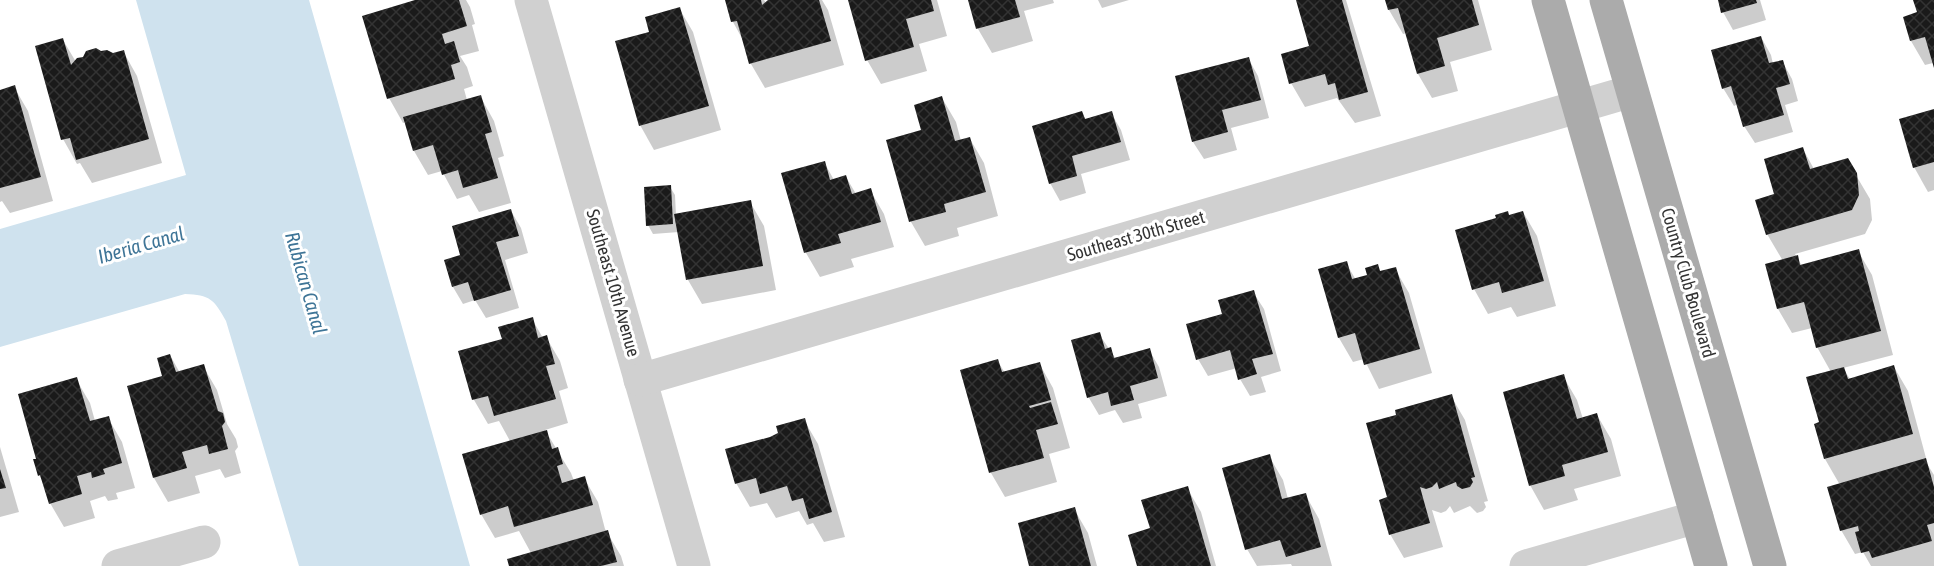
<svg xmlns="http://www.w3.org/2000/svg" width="1934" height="566" font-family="'Asap Condensed',sans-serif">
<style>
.water{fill:#cfe2ee}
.shadow{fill:#0003}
.building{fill:url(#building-cross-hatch)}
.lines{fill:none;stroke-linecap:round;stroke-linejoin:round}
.minor{stroke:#d0d0d0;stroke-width:33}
.major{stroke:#ababab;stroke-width:33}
.labels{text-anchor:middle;stroke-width:6;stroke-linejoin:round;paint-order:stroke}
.street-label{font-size:18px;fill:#333;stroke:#fff}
.water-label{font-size:20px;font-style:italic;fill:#3f7597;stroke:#fff}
</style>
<defs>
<pattern id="building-cross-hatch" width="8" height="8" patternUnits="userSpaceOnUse" patternTransform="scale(1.5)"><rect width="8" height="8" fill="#1a1a1a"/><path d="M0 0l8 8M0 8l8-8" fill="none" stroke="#333"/></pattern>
</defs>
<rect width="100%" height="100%" fill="#fff"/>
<path class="water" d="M 136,0 L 309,0 L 470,566 L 299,566 L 226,321 C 214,299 210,295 185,294 L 0,347 L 0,229 L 186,175 Z"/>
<g class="shadow">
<polygon points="421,0 466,0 470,7 475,24 472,25 479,51 460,56 467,67 473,86 464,89 467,100 480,96 494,121 504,156 498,158 511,203 479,212 469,195 457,199 442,171 428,175 414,151 406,122 403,123 389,98"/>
<polygon points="727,0 764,0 766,3 774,0 822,0 828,10 844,65 765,88 751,64 744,42 733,22"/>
<polygon points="849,0 937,0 947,36 919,44 927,71 881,84 867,60"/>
<polygon points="969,0 1053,0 1054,3 1024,11 1033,41 992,53 978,29"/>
<polygon points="1098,0 1129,0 1102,8"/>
<polygon points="1298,0 1346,0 1381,116 1355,123 1337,98 1305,107 1291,83 1311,47"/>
<polygon points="1387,0 1478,0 1492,50 1450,62 1458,91 1432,98 1418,74 1407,33 1403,34 1389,10"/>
<polygon points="1719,0 1760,0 1766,20 1733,30 1723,12"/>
<polygon points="1915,0 1934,0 1934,65 1933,63 1925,65 1911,41 1905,18 1919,14"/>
<polygon points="679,8 693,32 721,130 654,150 640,125 651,33"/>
<polygon points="1761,37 1771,55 1773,64 1782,61 1792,79 1798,101 1785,105 1793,132 1755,143 1744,126 1738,104 1734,106 1723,88"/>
<polygon points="63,40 76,62 123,51 137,76 162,163 92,183 80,163 77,164 63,139"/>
<polygon points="1248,58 1258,76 1269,118 1231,128 1237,150 1204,159 1193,142"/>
<polygon points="14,87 28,111 53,201 10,213 2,201 0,202 0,91"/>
<polygon points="942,98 956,122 961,141 970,139 984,163 998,216 957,228 959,236 925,246 911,222 888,141 923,131"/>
<polygon points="1934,110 1934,190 1928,192 1914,167"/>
<polygon points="1082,113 1086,120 1111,113 1121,130 1130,160 1081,174 1086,193 1060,201 1050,183"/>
<polygon points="1803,149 1814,169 1847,160 1870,199 1872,220 1865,234 1795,254 1802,266 1858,251 1872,275 1893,355 1843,368 1850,379 1894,367 1908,391 1926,458 1924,459 1934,475 1934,566 1871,566 1863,552 1855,554 1841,530 1840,485 1825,459 1816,425 1821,423 1831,372 1817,347 1812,328 1792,333 1778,309 1767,265 1783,261 1767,234 1776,195"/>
<polygon points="824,162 834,180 846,177 856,194 870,190 884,214 894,247 851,259 854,267 820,277 806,253 783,174"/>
<polygon points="670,187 675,195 676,216 750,202 764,226 776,290 702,304 688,280 679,232 653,234 648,225"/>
<polygon points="511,211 521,228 528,253 505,260 519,308 486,318 475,300 463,304 453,287 446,261 462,256"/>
<polygon points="1523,212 1537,236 1556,306 1517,317 1511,307 1488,314 1474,289 1509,216"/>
<polygon points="1346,263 1356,280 1369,276 1377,266 1381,273 1395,269 1409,293 1432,373 1379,389 1364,359 1353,362 1339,338"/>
<polygon points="1253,292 1264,309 1281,371 1261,377 1266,392 1250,396 1240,379 1237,368 1208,376 1198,359 1224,315"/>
<polygon points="532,319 543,338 546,337 560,361 568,388 559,391 568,423 545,430 571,473 574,481 584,478 598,502 605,529 621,556 624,566 511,566 531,553 519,531 495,538 481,514 510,441 499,421 488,424 474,400 460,352 504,340"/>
<polygon points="1099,334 1116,359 1149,350 1159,367 1167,396 1138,404 1142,418 1123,423 1115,410 1099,415 1089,398 1073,341"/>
<polygon points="170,355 180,373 203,366 217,390 227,424 236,439 238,447 235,451 241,473 225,478 220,469 195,476 200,493 168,502 154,478 164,377"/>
<polygon points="997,360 1005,373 1039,363 1053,388 1070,448 1049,454 1057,482 1005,497 991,473 961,371"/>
<polygon points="1563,376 1577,400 1583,419 1597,415 1611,439 1621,476 1574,489 1578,500 1544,510 1530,485"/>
<polygon points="76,379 90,403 95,421 108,418 122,442 135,488 116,493 118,499 108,501 105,496 90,501 95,518 64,527 50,503 45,485 39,475 38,460"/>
<polygon points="1451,396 1465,420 1488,501 1484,502 1486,507 1483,511 1477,513 1470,506 1454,513 1450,506 1446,511 1441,513 1432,510 1443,547 1404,558 1390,534 1389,498 1398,416"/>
<polygon points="804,420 818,444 845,537 824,542 813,523 807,525 799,511 776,518 767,503 750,507 736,483"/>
<polygon points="0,447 19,512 0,517"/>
<polygon points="1269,456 1283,480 1288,499 1305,494 1319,519 1332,566 1292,566 1291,564 1257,566 1247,549"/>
<polygon points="1187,488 1201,512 1216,566 1138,566 1151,529"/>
<polygon points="1074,509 1088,533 1097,566 1031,566"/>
</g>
<g class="building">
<polygon points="415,0 459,0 467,26 442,34 445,44 454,41 460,62 451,65 455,79 387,99 362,16"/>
<polygon points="725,0 761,0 762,5 768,0 819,0 831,41 749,64 737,21 731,22"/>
<polygon points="848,0 931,0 934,11 906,19 914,47 865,61"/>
<polygon points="968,0 1015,0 1020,17 976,29"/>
<polygon points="1296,0 1342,0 1368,92 1339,100 1335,83 1328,85 1325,74 1289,84 1281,54 1309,46"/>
<polygon points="1385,0 1472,0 1479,25 1437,38 1445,66 1417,74 1398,8 1388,10"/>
<polygon points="1718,0 1756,0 1757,3 1721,13"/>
<polygon points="1913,0 1934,0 1934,68 1925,37 1910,41 1903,17 1917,12"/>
<polygon points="680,7 709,106 639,126 615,41 649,32 645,17"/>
<polygon points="1761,36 1769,63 1783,60 1790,84 1776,88 1784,115 1743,127 1731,86 1722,89 1711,50"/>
<polygon points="63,38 71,65 77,58 83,57 86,51 96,48 101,51 107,50 113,53 124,50 149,139 76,160 70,138 61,140 35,46"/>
<polygon points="1249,57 1261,100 1222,110 1228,132 1192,142 1175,76"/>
<polygon points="15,85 41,177 0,188 0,90"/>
<polygon points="481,95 492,132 485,134 498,178 463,188 458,170 442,175 433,145 413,151 403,117"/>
<polygon points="942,96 955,141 970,137 986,192 944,204 946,212 909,222 886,140 921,130 914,105"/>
<polygon points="1934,109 1934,162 1913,168 1899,119"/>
<polygon points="1082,111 1085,119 1112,111 1121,142 1072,156 1077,176 1049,184 1032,126"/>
<polygon points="1803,147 1810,169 1848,158 1857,173 1859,195 1852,210 1766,235 1755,200 1774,194 1764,159"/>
<polygon points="825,161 830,180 846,175 852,194 871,188 881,222 838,234 841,243 804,253 781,173"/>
<polygon points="671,185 673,224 646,226 644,187"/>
<polygon points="751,200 763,266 686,280 674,214"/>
<polygon points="511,209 519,236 496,242 511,290 474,301 468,282 452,287 444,260 460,255 452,226"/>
<polygon points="1508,211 1509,215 1523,211 1544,281 1502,293 1499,282 1472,290 1455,230 1496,218 1495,215"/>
<polygon points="1859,249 1881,331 1816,348 1804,302 1777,309 1765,264 1798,255 1800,265"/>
<polygon points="1347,261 1352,279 1367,275 1365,268 1378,264 1380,271 1396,267 1420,349 1364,365 1355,333 1338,338 1318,269"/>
<polygon points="1254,290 1273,354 1252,359 1257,374 1238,380 1230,350 1196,360 1186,324 1222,314 1218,300"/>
<polygon points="533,317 538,338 547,335 555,364 546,366 556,399 494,416 488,396 472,400 458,351 502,339 498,327"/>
<polygon points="1100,332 1105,349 1111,347 1114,358 1150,348 1158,378 1130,386 1134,400 1111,406 1108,392 1087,398 1071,340"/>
<polygon points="170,354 176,372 204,364 218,411 223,413 225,422 222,426 228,449 209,454 207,445 182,452 187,468 153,478 127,386 162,376 157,358"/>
<polygon points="998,359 1002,372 1040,362 1051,400 1029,406 1030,408 1051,402 1058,424 1036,430 1044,458 989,473 960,370"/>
<polygon points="1894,365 1913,434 1824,459 1814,424 1819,422 1806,377 1844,367 1848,379"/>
<polygon points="1564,374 1577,419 1597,413 1608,452 1562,465 1565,476 1529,486 1503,392"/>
<polygon points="77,377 90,421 109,416 122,463 103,469 105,474 92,478 91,472 77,476 82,494 49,504 40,475 38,476 33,459 36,459 18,394"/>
<polygon points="1452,394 1475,477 1471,478 1473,482 1470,487 1462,489 1457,486 1456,482 1439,489 1437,482 1432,487 1426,489 1420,487 1430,523 1389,535 1379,500 1387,497 1366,423 1396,415 1395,410"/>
<polygon points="805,418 832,512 809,519 803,498 792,501 787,486 760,494 756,478 735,484 725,449 770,437 778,433 776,426"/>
<polygon points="547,430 552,449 558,447 563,464 557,466 562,483 585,476 593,505 514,527 508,506 480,515 462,454"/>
<polygon points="1270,454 1282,499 1306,493 1321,547 1286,557 1280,540 1245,550 1222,468"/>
<polygon points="1926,458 1934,487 1934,523 1927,525 1932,541 1872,558 1869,551 1861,553 1855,532 1859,531 1858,526 1840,531 1827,487"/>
<polygon points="0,469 6,488 0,489"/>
<polygon points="1188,486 1211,566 1137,566 1128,535 1150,528 1141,500"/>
<polygon points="1075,507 1091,566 1029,566 1018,523"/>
<polygon points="608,530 617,562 601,566 509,566 507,559"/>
</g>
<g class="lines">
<g class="minor">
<polyline points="531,0 694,566"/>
<polyline points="640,380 1632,91"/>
<polyline points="118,566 204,542"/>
<polyline points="1526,566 1697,517"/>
</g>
<g class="major">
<polyline points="1548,0 1711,566"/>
<polyline points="1606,0 1770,566"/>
</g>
</g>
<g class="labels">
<g class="street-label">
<text transform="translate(1136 236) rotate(-16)" y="6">Southeast 30th Street</text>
<text transform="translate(613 283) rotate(74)" y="6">Southeast 10th Avenue</text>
<text transform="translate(1688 283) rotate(74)" y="6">Country Club Boulevard</text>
</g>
<g class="water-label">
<text transform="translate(141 245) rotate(-16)" y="7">Iberia Canal</text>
<text transform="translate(306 283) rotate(74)" y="7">Rubican Canal</text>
</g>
</g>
</svg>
